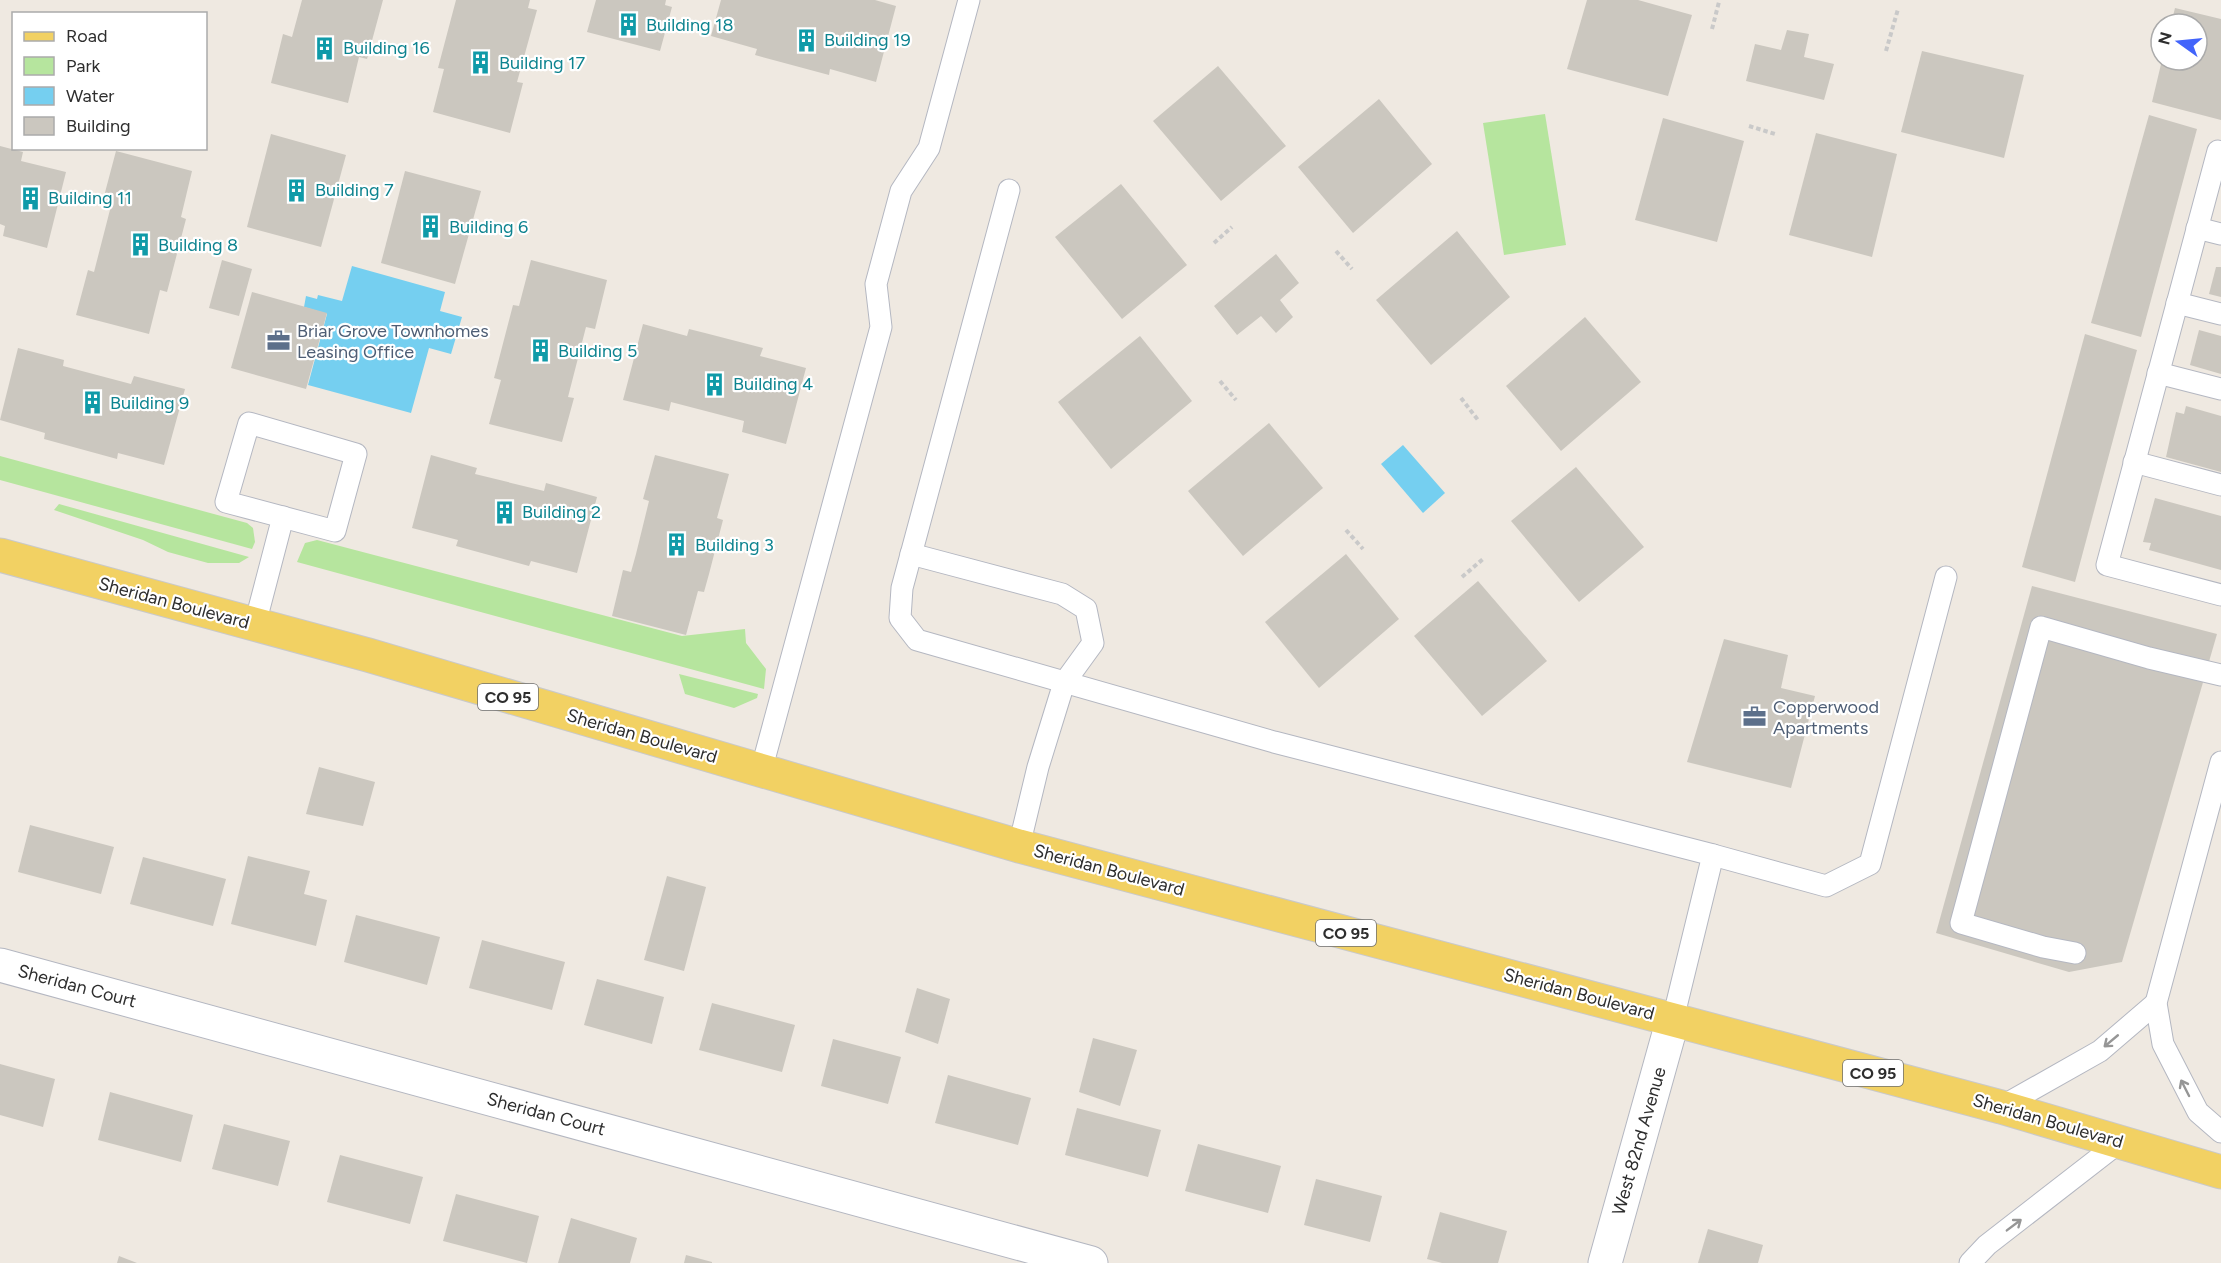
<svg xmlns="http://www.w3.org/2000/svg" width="2221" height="1263" font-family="Figtree,sans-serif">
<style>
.green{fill:#b6e59e}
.water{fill:#75cff0}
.building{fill:#cbc7bf}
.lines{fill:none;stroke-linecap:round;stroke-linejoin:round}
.service-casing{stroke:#b4b7c1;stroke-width:23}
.minor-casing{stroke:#b4b7c1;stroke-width:35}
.primary-casing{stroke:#c9c9c9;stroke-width:35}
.path{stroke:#c9c9c9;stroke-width:4;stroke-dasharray:4.5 3;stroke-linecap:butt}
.service{stroke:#fff;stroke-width:21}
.minor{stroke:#fff;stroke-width:33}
.primary{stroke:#f2d163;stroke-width:33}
.oneway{stroke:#969696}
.labels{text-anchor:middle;stroke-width:4.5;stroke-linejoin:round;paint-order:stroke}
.shield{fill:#fff;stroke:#6d6d6d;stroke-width:1.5}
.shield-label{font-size:16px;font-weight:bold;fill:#2e2e2e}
.culture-label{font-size:18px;fill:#0d838f;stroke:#fff;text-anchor:start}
.service-label{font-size:18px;fill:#4e5e75;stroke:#fff;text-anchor:start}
.street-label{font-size:18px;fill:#2e2e2e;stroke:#fff}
</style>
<rect width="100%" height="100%" fill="#efe9e1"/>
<g class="green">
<polygon points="1545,114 1566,245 1504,255 1483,123"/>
<polygon points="0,456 247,523 253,528 255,542 252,549 0,480"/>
<polygon points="59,504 249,557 239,563 208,563 168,552 143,540 54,510"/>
<polygon points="317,540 682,636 745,629 746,643 766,669 764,689 297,562 305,543"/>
<polygon points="679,674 758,694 757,698 734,708 685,694"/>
</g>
<g class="water">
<polygon points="352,266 445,292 440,311 462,317 451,354 429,348 411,413 308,385 327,314 304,307 306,296 317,299 318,295 342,301"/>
<polygon points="1403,445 1445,493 1423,513 1381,464"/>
</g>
<g class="building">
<polygon points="302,0 383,0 367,59 359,57 348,103 271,83 283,34 292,37"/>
<polygon points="456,0 530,0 528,8 537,10 517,82 523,83 510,133 433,112 444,69 438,68"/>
<polygon points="596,0 666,0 665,5 672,7 660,51 587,32"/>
<polygon points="721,0 875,0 896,6 876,82 830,69 829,75 755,55 757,49 711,36"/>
<polygon points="1587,0 1638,0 1692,15 1668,96 1567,69"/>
<polygon points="2175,8 2221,19 2221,120 2152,102 2162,60 2197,60 2197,24 2171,24"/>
<polygon points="1787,30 1809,34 1804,57 1834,64 1824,100 1746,81 1755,44 1781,50"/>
<polygon points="1922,51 2024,75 2004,158 1901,132"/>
<polygon points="1218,66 1286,146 1221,201 1153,121"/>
<polygon points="1379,99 1432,164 1353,233 1298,167"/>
<polygon points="2149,115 2197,129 2141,337 2091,323"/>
<polygon points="1663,118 1744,141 1717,242 1635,220"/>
<polygon points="1816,133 1897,154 1872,257 1789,235"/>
<polygon points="271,134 346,155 321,247 247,227"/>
<polygon points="0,146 23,152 21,161 66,172 47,248 3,236 5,226 0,224"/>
<polygon points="116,151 192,171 181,217 186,219 172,273 167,292 160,290 149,334 76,315 88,270 94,272 112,202 103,200"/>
<polygon points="405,171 481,191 455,284 381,263"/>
<polygon points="1121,184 1187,265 1122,319 1055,237"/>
<polygon points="1457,231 1510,297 1431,365 1376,300"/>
<polygon points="1276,254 1299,283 1280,300 1293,317 1276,333 1261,316 1237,335 1214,306"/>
<polygon points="222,260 252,269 239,316 209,308"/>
<polygon points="531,260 607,280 595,329 586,327 568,397 574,398 562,442 489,424 501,380 494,378 513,305 519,306"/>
<polygon points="2216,267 2221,267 2221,297 2209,294"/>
<polygon points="252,292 327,313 306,389 231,368"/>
<polygon points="1585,317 1641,382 1561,451 1506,386"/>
<polygon points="643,324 687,336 689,329 705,333 763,348 760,356 806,368 786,444 742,432 744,421 671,402 669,411 623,400"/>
<polygon points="2199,330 2221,336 2221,374 2190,365"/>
<polygon points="2085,334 2137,350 2075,582 2022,567"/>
<polygon points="1140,336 1192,401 1111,469 1058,402"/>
<polygon points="18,348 64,360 63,366 131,384 134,376 185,389 164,465 118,453 117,459 44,439 45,433 0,420"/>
<polygon points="2186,406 2221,416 2221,472 2166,457 2176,412 2184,414"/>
<polygon points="1269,423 1323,488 1243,556 1188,491"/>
<polygon points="431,455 477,468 475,474 544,491 546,483 597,497 577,573 531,561 529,566 456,546 458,540 412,528"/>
<polygon points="655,455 729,474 717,518 723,520 709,574 704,592 698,591 686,635 612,616 623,570 631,572 636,554 649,501 643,499"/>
<polygon points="1576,467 1644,547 1579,602 1511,521"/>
<polygon points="2155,498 2221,516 2221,570 2149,550 2151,543 2143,542"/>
<polygon points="1346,554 1399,619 1319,688 1265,622"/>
<polygon points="1478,581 1547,661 1482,716 1414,636"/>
<polygon points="2032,586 2217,634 2122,962 2069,972 1936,933"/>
<polygon points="1724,639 1788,655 1781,688 1815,696 1791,788 1687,762"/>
<polygon points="319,767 375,782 363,826 306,814"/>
<polygon points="30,825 114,847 101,894 18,872"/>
<polygon points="248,856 310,871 304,894 327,900 316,946 231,924"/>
<polygon points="143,857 226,879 213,926 130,904"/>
<polygon points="667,876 706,887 684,971 644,960"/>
<polygon points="356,915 440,937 427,985 344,962"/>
<polygon points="482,940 565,962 552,1010 469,988"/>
<polygon points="597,979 664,997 652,1044 584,1025"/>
<polygon points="917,988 950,999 938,1044 905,1032"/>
<polygon points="712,1003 795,1025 782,1072 699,1050"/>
<polygon points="1093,1038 1137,1050 1120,1106 1079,1092"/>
<polygon points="833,1039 901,1057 888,1104 821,1086"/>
<polygon points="0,1064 55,1079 43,1127 0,1115"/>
<polygon points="948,1075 1031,1098 1018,1145 935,1123"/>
<polygon points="110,1092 193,1115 181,1162 98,1140"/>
<polygon points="1077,1108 1161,1130 1148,1177 1065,1155"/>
<polygon points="224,1124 290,1141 278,1186 212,1169"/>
<polygon points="1198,1144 1281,1166 1268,1213 1185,1191"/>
<polygon points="340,1155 423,1177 410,1224 327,1202"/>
<polygon points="1316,1179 1382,1196 1370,1242 1304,1225"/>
<polygon points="456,1194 539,1216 527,1263 443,1241"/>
<polygon points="1440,1212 1507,1231 1498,1263 1442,1263 1427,1259"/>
<polygon points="571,1218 637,1238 630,1263 558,1263"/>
<polygon points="1708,1229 1763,1245 1758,1263 1698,1263"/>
<polygon points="686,1255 712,1262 712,1263 684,1263"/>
<polygon points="119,1256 137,1263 117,1263"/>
</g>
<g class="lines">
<defs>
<g id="service">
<polyline points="2221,152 2218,151 2107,565 2221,595"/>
<polyline points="1009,190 902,588 900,618 917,640 1274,742 1713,855 1673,1019"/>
<polyline points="2197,228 2221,234"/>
<polyline points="2177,303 2221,314"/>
<polyline points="2158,373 2221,389"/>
<polygon points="249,423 356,454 335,531 226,502"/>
<polyline points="2134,462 2221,485"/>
<polyline points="911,554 1062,594 1086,609 1093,643 1064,683 1038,767 1019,846"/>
<polyline points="255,624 283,517"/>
<polyline points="2221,762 2156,1003 2163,1044 2198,1112 2221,1132"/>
<polyline points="761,771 881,327 876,284 901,191 929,148 969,0"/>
<polyline points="1713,855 1826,886 1870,864 1946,577"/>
<polyline points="2075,953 2043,947 1961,923 2041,627 2149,658 2221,675"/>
<polyline points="2001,1107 2100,1051 2156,1003"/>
<polyline points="1970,1263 1987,1245 2121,1141"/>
</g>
<g id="minor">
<polyline points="0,965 1091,1263"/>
<polyline points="1605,1263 1673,1019"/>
</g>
<polyline id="primary" points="0,555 368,655 1019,846 2001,1107 2221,1172"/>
</defs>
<use href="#service" class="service-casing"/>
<use href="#minor" class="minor-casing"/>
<use href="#primary" class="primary-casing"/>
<g class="path">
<polyline points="1712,29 1719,2"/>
<polyline points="1886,51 1898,9"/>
<polyline points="1749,126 1775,134"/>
<polyline points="1214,243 1232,227"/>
<polyline points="1336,251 1352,269"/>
<polyline points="1220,381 1236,400"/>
<polyline points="1461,398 1478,420"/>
<polyline points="1346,530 1363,549"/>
<polyline points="1462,577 1483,559"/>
</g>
<use href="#service" class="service"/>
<use href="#minor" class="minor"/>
<use href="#primary" class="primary"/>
</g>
<defs><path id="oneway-shaft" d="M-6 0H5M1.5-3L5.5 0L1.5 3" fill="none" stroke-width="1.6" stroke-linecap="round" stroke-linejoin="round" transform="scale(1.5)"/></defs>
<g class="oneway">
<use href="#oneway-shaft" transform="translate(2111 1041) rotate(140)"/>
<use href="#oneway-shaft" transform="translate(2185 1088) rotate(-117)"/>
<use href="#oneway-shaft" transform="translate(2014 1225) rotate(-37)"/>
</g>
<defs>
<symbol id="building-bare" viewBox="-9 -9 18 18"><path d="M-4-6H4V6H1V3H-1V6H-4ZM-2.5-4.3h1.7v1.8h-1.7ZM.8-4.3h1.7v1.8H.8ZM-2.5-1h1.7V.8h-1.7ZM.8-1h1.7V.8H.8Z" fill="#0f9aa8" stroke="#fff" stroke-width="2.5" paint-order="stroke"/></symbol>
<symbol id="office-bare" viewBox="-9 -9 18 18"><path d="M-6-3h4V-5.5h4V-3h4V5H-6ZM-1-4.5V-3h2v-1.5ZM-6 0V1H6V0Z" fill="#5c6f8a" stroke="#fff" stroke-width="2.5" paint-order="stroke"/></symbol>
</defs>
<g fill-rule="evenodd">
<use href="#building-bare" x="612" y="8" width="33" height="33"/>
<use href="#building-bare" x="790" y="24" width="33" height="33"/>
<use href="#building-bare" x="308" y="32" width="33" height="33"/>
<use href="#building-bare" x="464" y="46" width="33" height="33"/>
<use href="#building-bare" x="280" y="174" width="33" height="33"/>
<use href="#building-bare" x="14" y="182" width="33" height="33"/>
<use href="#building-bare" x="414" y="210" width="33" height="33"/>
<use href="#building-bare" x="124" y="228" width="33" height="33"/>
<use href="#office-bare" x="262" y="324" width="33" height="33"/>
<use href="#building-bare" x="524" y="334" width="33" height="33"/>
<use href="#building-bare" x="698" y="368" width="33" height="33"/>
<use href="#building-bare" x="76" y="386" width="33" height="33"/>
<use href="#building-bare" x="488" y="496" width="33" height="33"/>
<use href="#building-bare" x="660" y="528" width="33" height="33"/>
<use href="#office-bare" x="1738" y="700" width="33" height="33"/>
</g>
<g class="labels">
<g class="shield">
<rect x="478" y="684" width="60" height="26" rx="4.5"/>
<rect x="1316" y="920" width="60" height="26" rx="4.5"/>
<rect x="1843" y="1060" width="60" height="26" rx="4.5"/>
</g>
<g class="shield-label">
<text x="508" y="703">CO 95</text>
<text x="1346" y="939">CO 95</text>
<text x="1873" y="1079">CO 95</text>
</g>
<g class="culture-label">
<text x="646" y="31">Building 18</text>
<text x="824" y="46">Building 19</text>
<text x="343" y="54">Building 16</text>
<text x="499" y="69">Building 17</text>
<text x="315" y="196">Building 7</text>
<text x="48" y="204">Building 11</text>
<text x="449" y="233">Building 6</text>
<text x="158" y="251">Building 8</text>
<text x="558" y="357">Building 5</text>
<text x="733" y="390">Building 4</text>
<text x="110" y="409">Building 9</text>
<text x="522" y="518">Building 2</text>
<text x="695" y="551">Building 3</text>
</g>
<g class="service-label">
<text x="297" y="337">Briar Grove Townhomes<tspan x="297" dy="21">Leasing Office</tspan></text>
<text x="1773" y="713">Copperwood<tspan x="1773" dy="21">Apartments</tspan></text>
</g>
<g class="street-label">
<text transform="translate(174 603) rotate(15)" y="6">Sheridan Boulevard</text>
<text transform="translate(642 736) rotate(16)" y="6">Sheridan Boulevard</text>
<text transform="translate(1109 870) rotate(15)" y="6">Sheridan Boulevard</text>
<text transform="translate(77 986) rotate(15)" y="6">Sheridan Court</text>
<text transform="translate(1579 994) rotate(15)" y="6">Sheridan Boulevard</text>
<text transform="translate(546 1114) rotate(15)" y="6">Sheridan Court</text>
<text transform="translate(2048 1121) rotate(16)" y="6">Sheridan Boulevard</text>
<text transform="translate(1639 1141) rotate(-74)" y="6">West 82nd Avenue</text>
</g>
</g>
<rect x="12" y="12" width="195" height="138" fill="#ffffff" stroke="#ababab" stroke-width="1.5"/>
<rect x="24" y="32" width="30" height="9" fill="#f2d163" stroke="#ababab" stroke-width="1.5"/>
<text x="66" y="42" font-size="18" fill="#2e2e2e">Road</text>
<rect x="24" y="57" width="30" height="18" fill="#b6e59e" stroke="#ababab" stroke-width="1.5"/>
<text x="66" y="72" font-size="18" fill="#2e2e2e">Park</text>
<rect x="24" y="87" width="30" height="18" fill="#75cff0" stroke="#ababab" stroke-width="1.5"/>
<text x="66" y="102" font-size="18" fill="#2e2e2e">Water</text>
<rect x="24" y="117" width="30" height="18" fill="#cbc7bf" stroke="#ababab" stroke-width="1.5"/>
<text x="66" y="132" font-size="18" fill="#2e2e2e">Building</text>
<g transform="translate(2179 42) rotate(285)"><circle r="28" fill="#ffffff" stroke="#ababab" stroke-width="1.5"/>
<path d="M0-4.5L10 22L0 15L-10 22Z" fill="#4264fb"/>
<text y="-9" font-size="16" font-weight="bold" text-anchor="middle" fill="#2e2e2e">N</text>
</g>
</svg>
